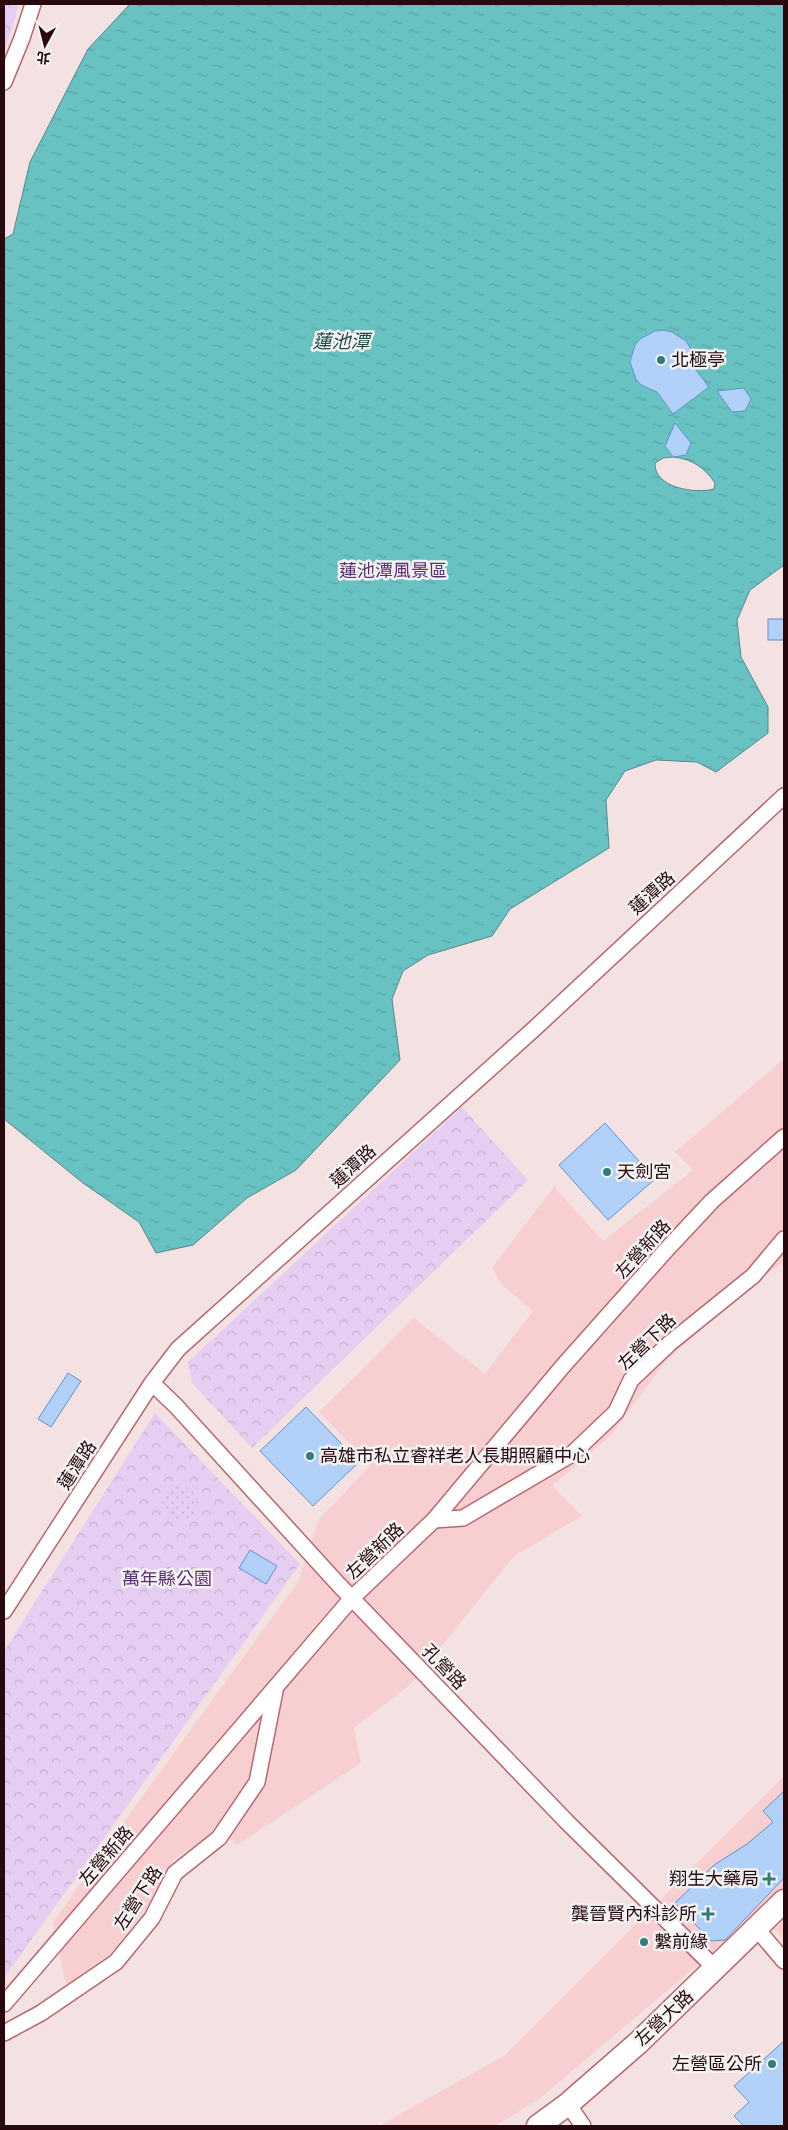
<svg xmlns="http://www.w3.org/2000/svg" width="788" height="2130" font-family="'Work Sans','Noto Sans TC',sans-serif">
<style>
.built{fill:#f8cfd1}
.park{fill:url(#park-crowns)}
.garden{fill:url(#garden-dots)}
.water{fill:url(#water-ripples);stroke:#548a8b;fill-rule:evenodd}
.building{fill:#b2d1f8;stroke:#6192d0}
.lines{fill:none;stroke-linecap:round;stroke-linejoin:round}
.street-casing{stroke:#ba676f;stroke-width:18}
.secondary-casing{stroke:#ba676f;stroke-width:25}
.street{stroke:#fff;stroke-width:15}
.secondary{stroke:#fff;stroke-width:22}
.poi-dot{fill:#337c7c;stroke:#f3f3f3;stroke-width:2}
.labels{text-anchor:middle;stroke-width:5;stroke-linejoin:round;paint-order:stroke}
.poi-label{font-size:18px;fill:#28090d;stroke:#f3f3f3;text-anchor:start}
.park-label{font-size:18px;fill:#5c2d6f;stroke:#f3f3f3}
.street-label{font-size:18px;fill:#28090d;stroke:#f3f3f3}
.water-label{font-size:19px;font-style:italic;fill:#204a4a;stroke:#f3f3f3}
</style>
<defs>
<pattern id="park-crowns" width="20" height="18" patternUnits="userSpaceOnUse" patternTransform="scale(1.25)"><rect width="20" height="18" fill="#e6cef3"/><path d="M2 6a3 3 0 1 1 6 0M12 15a3 3 0 1 1 6 0" fill="none" stroke="#c5b0cf"/></pattern>
<pattern id="garden-dots" width="8" height="8" patternUnits="userSpaceOnUse" patternTransform="scale(1.25)"><rect width="8" height="8" fill="#e6cef3"/><path d="M2 2h.1M6 6h.1" fill="none" stroke="#c5b0cf" stroke-width="1.8" stroke-linecap="round"/></pattern>
<pattern id="water-ripples" width="26" height="14" patternUnits="userSpaceOnUse" patternTransform="scale(1.25)"><rect width="26" height="14" fill="#67c2c1"/><path d="M2 4q2-2 4 0t4 0M15 11q2-2 4 0t4 0" fill="none" stroke="#59a5a5"/></pattern>
</defs>
<rect width="100%" height="100%" fill="#f4e1e1"/>
<g class="built">
<polygon points="784,1059 784,1261 720,1313 665,1362 611,1435 552,1486 582,1516 514,1556 411,1684 354,1728 361,1763 237,1845 217,1831 173,1860 153,1900 111,1953 66,1985 53,1923 118,1830 298,1582 319,1519 371,1465 319,1412 414,1318 485,1374 533,1311 502,1285 492,1268 554,1187 603,1241 693,1170 675,1152"/>
<polygon points="784,1776 784,1940 759,1913 539,2099 495,2126 379,2126 504,2056"/>
</g>
<g class="park">
<polygon points="4,4 19,4 4,54"/>
<polygon points="462,1107 528,1180 252,1448 192,1383 188,1362"/>
<polygon points="155,1413 300,1564 4,1978 4,1651"/>
</g>
<circle class="garden" cx="180" cy="1503" r="17"/>
<path class="water" d="M 130,4 L 784,4 L 784,565 L 750,590 L 737,620 L 741,657 L 768,707 L 768,733 L 716,772 L 697,762 L 656,760 L 625,771 L 606,800 L 609,848 L 510,909 L 492,936 L 428,955 L 403,971 L 392,999 L 400,1060 L 296,1170 L 247,1198 L 193,1245 L 156,1253 L 139,1222 L 83,1183 L 4,1119 L 4,239 L 13,234 L 30,162 L 88,49 ZM 673,457 C 692,459 704,467 715,483 L 714,489 C 695,494 654,488 655,463 L 663,458 Z"/>
<g class="building">
<polygon points="664,330 672,332 686,341 691,349 693,366 709,387 673,414 657,392 641,385 636,379 630,362 635,345 640,339 655,331"/>
<polygon points="744,388 751,399 745,411 732,412 717,391"/>
<polygon points="675,423 691,443 686,455 673,457 665,446"/>
<rect x="768" y="619" width="16" height="21"/>
<polygon points="605,1123 655,1179 608,1220 559,1165"/>
<polygon points="68,1373 81,1381 51,1427 38,1419"/>
<polygon points="306,1407 359,1462 313,1506 260,1451"/>
<polygon points="250,1550 277,1566 266,1584 239,1568"/>
<polygon points="784,1791 784,1878 725,1940 711,1941 675,1903 714,1865 747,1844 773,1822 763,1811"/>
<polygon points="784,2041 784,2126 744,2126 734,2116 749,2102 734,2086"/>
</g>
<g class="lines">
<defs>
<g id="street">
<polyline points="4,82 22,38 33,4"/>
<polyline points="152,1383 176,1406 339,1585 567,1822 716,1969"/>
<polyline points="434,1520 463,1518 572,1454 616,1412 631,1380 670,1343 753,1276 784,1239"/>
<polyline points="4,1611 152,1383 178,1349 534,1029 784,796"/>
<polyline points="757,1929 784,1961"/>
<polyline points="4,2004 352,1598 434,1520 563,1366 668,1248 712,1201 784,1137"/>
<polyline points="4,2033 41,2013 116,1962 152,1918 175,1873 219,1838 257,1782 275,1691"/>
<polyline points="568,2104 583,2126"/>
</g>
<polyline id="secondary" points="538,2126 568,2104 638,2043 784,1901"/>
</defs>
<use href="#street" class="street-casing"/>
<use href="#secondary" class="secondary-casing"/>
<use href="#street" class="street"/>
<use href="#secondary" class="secondary"/>
</g>
<g class="poi-dot">
<circle cx="661" cy="360" r="5"/>
<circle cx="607" cy="1172" r="5"/>
<circle cx="310" cy="1456" r="5"/>
<path d="M766.5 1871.5h5v5h5v5h-5v5h-5v-5h-5v-5h5z"/>
<path d="M705.5 1906.5h5v5h5v5h-5v5h-5v-5h-5v-5h5z"/>
<circle cx="644" cy="1942" r="5"/>
<circle cx="772" cy="2064" r="5"/>
</g>
<g class="labels">
<g class="poi-label">
<text x="671" y="366">北極亭</text>
<text x="617" y="1178">天劍宮</text>
<text x="320" y="1462">高雄市私立睿祥老人長期照顧中心</text>
<text x="759" y="1885" text-anchor="end">翔生大藥局</text>
<text x="697" y="1920" text-anchor="end">龔晉賢內科診所</text>
<text x="654" y="1948">繫前緣</text>
<text x="762" y="2070" text-anchor="end">左營區公所</text>
</g>
<g class="park-label">
<text x="393" y="577">蓮池潭風景區</text>
<text x="167" y="1585">萬年縣公園</text>
</g>
<g class="street-label">
<text transform="translate(652 893) rotate(-42)" y="6">蓮潭路</text>
<text transform="translate(353 1166) rotate(-42)" y="6">蓮潭路</text>
<text transform="translate(643 1249) rotate(-48)" y="6">左營新路</text>
<text transform="translate(647 1342) rotate(-44)" y="6">左營下路</text>
<text transform="translate(77 1465) rotate(-57)" y="6">蓮潭路</text>
<text transform="translate(375 1551) rotate(-44)" y="6">左營新路</text>
<text transform="translate(444 1667) rotate(46)" y="6">孔營路</text>
<text transform="translate(106 1856) rotate(-49)" y="6">左營新路</text>
<text transform="translate(138 1898) rotate(-57)" y="6">左營下路</text>
<text transform="translate(664 2018) rotate(-43)" y="6">左營大路</text>
</g>
<g class="water-label">
<text x="341" y="348">蓮池潭</text>
</g>
</g>
<rect width="788" height="2130" fill="none" stroke="#28090d" stroke-width="10"/>
<g transform="translate(45 45) rotate(187)" stroke="#f3f3f3" stroke-width="4" paint-order="stroke">
<path d="M0-4L9 19L0 12L-9 19Z" fill="#28090d"/>
<text y="-8" font-size="14" font-weight="bold" text-anchor="middle" fill="#28090d">北</text>
</g>
</svg>
